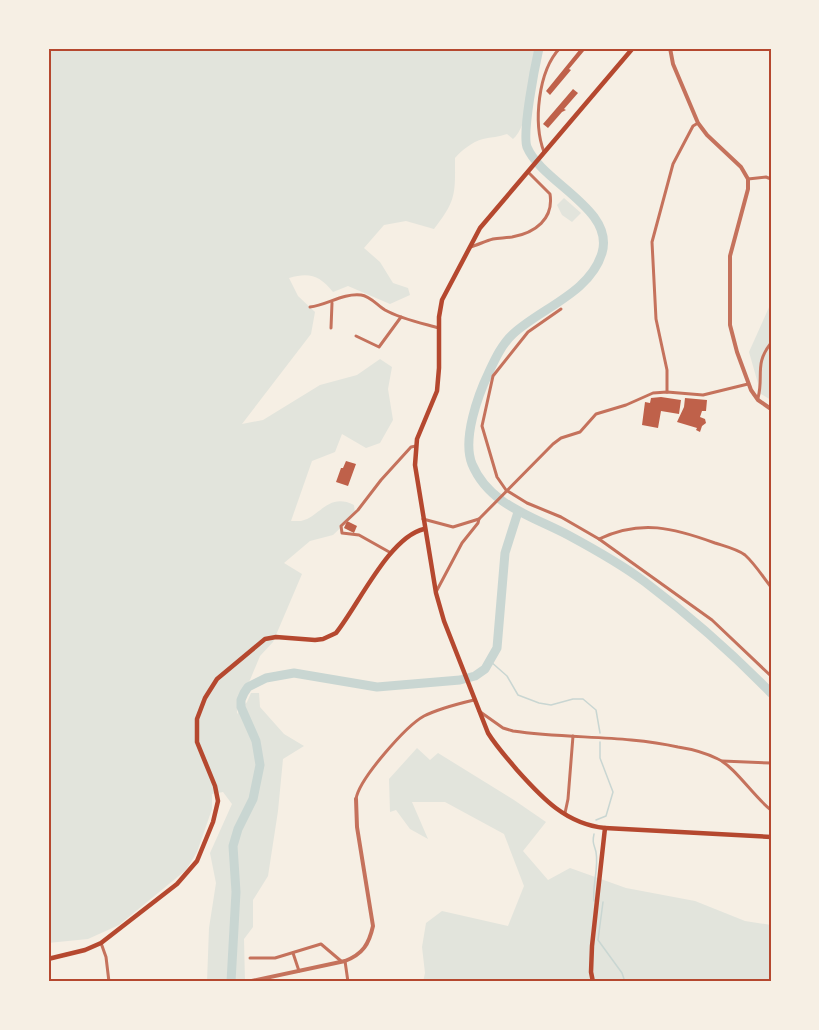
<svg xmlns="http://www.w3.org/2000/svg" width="819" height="1030" font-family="'Archivo Narrow',sans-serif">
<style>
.green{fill:#e2e4dc}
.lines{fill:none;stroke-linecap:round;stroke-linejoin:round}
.stream{stroke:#c9d6d2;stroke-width:1.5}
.river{stroke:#c9d6d2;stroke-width:9}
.building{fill:#bf614a}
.minor{stroke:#c5725c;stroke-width:3}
.tertiary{stroke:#c5725c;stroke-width:4}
.secondary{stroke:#b5482f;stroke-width:4.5}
.primary{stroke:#b5482f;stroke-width:4.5}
.neatline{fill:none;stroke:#b5482f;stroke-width:2}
</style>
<rect width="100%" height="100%" fill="#f6efe4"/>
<g class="green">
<path d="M 48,48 L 539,48 C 534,69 529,127 513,139 L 507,134 C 499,137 491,137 483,139 C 472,142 462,150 455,158 C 455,193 457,200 434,229 L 406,221 L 384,225 L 364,248 L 380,262 L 393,283 L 408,288 L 410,295 L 390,304 L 348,286 L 333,292 C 320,276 310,272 289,278 L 298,296 L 315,312 L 311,334 L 242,424 L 263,420 L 320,385 L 357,375 L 380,359 L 392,367 L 388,389 L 393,420 L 380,443 L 366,448 L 342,434 L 335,452 L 312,461 L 291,521 C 294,521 297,521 301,521 C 320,517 328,492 354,505 L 355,514 L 333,535 L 310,541 L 284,563 L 302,574 L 273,642 L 260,656 L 250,680 L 238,698 L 237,714 L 247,702 L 251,693 L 259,693 L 260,707 L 284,734 L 304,746 L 283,759 L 278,811 L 268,876 L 253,900 L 253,927 L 244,939 L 245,982 L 207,982 L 209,928 L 216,883 L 210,853 L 232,804 L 223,792 L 212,794 L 212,809 L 197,852 L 186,870 L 119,925 L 88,939 L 48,943 Z"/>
<polygon points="564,198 581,213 572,222 562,215 557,205"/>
<polygon points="770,305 771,306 771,400 761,394 749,352"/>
<polygon points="417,748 430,760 438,753 514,800 546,822 523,851 548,880 570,868 626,888 695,901 745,921 771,925 771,982 423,982 425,973 422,947 426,923 442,911 508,926 524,886 504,834 445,802 412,802 428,839 410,829 396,810 390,812 389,779"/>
</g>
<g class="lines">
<g class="stream">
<polyline points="490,661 507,676 518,695 539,703 551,705 573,699 583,699 596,710 600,733"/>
<polyline points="596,820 606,816 613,792 600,758 600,742"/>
<path d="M 594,901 C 592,886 599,868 596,852 C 594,844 592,843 594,834"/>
<polyline points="603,902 598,940 622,973 625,982"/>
</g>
<g class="river">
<path d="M 539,48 C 535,66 522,132 527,147 C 542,183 615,209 602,253 C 590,293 541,308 513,334 C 502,344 495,359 489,372 C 478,395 462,439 472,464 C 489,505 532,516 568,535 C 594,549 621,564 645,582 C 690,616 732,653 771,693"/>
<polyline points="231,982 236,892 233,846 238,829 253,799 260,765 256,741 241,707 241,700 244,693 248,687 266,678 294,673 377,687 460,680 475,676 485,669 497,648 505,553 518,512"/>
</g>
</g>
<g class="building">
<polygon points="580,49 584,51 569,69 571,70 550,95 546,91"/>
<polygon points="573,89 578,93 564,109 566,110 562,112 548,128 543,124"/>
<polygon points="661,397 681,400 679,414 661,411 658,428 642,425 645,402 650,403 651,398"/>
<polygon points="685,398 707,400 706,411 702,411 700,417 705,419 706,423 702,426 700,432 696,430 697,428 677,422 684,407"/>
<polygon points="346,461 356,464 348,486 336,482 341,468 343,468"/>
<polygon points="347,521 357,526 354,533 344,528"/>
</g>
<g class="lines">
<g class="minor">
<path d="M 544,152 C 533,123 538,71 560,48"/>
<polyline points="748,179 766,177 771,179"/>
<path d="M 470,247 C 478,245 485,241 493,239 C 499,238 505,238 512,237 C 535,233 554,219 550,194 L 528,172"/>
<path d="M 310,307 C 327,305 343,293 361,295 C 370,296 377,305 385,310 C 401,319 421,323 439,328"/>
<polyline points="561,309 528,332 493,376 482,426 497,477 506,490 527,503 561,517 599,539"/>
<polyline points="331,328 332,303"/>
<polyline points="356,336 379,347 401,317"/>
<polyline points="667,392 667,370 656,319 652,242 673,164 693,126 698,123"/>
<path d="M 758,398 C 764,376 754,364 771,343"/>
<polyline points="423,519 453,527 479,519 553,444 561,438 580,432 596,414 626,405 653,393 667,392 703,395 748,384"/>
<polyline points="391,553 359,535 342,533 341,526 358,510 381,480 411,447 416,446"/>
<path d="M 771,587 C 763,577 755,564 745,555 C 737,549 724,546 715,543 C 674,528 641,519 599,539 L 712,620 L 771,676"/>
<polyline points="436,592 462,543 478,523 479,519"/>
<path d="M 479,711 L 503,728 L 513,731 C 568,739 624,735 678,747 C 691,749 706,753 718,759 C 735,767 754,797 771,810"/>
<polyline points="722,761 771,763"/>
<path d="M 356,799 C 359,779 406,726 424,716 C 440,708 457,704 474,700"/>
<polyline points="565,813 568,799 573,736"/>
<polyline points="101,943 106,957 109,982"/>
<polyline points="293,953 299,971"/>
<polyline points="250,958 275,958 321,944 341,961"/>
<polyline points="345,961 348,982"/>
</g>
<g class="tertiary">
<polyline points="670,48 673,64 698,123 707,135 741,167 748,179 748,189 730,256 730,325 737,352 751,390 758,400 771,409"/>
<path d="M 247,982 L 345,961 C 363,954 369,944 373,926 L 357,827 L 356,799"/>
</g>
<g class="secondary">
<polyline points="605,828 771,837"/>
<path d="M 48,959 L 85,950 L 101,943 L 177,884 L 197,861 L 213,822 L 218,801 L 215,786 L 197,742 L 197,719 L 205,698 L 217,679 L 265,639 L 276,637 L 315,640 L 323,639 L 336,633 C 358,606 389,537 424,529"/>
</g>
<path class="primary" d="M 593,982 L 591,972 L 592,946 L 605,828 C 566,824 542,798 517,770 C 507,758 496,746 488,733 L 444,621 L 436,593 L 415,465 L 417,439 L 437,391 L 439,368 L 439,317 L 442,300 L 480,228 L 633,48"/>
</g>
<rect width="819" height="1030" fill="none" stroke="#f6efe4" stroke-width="99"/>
<rect x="50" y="50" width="720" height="930" class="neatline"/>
</svg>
